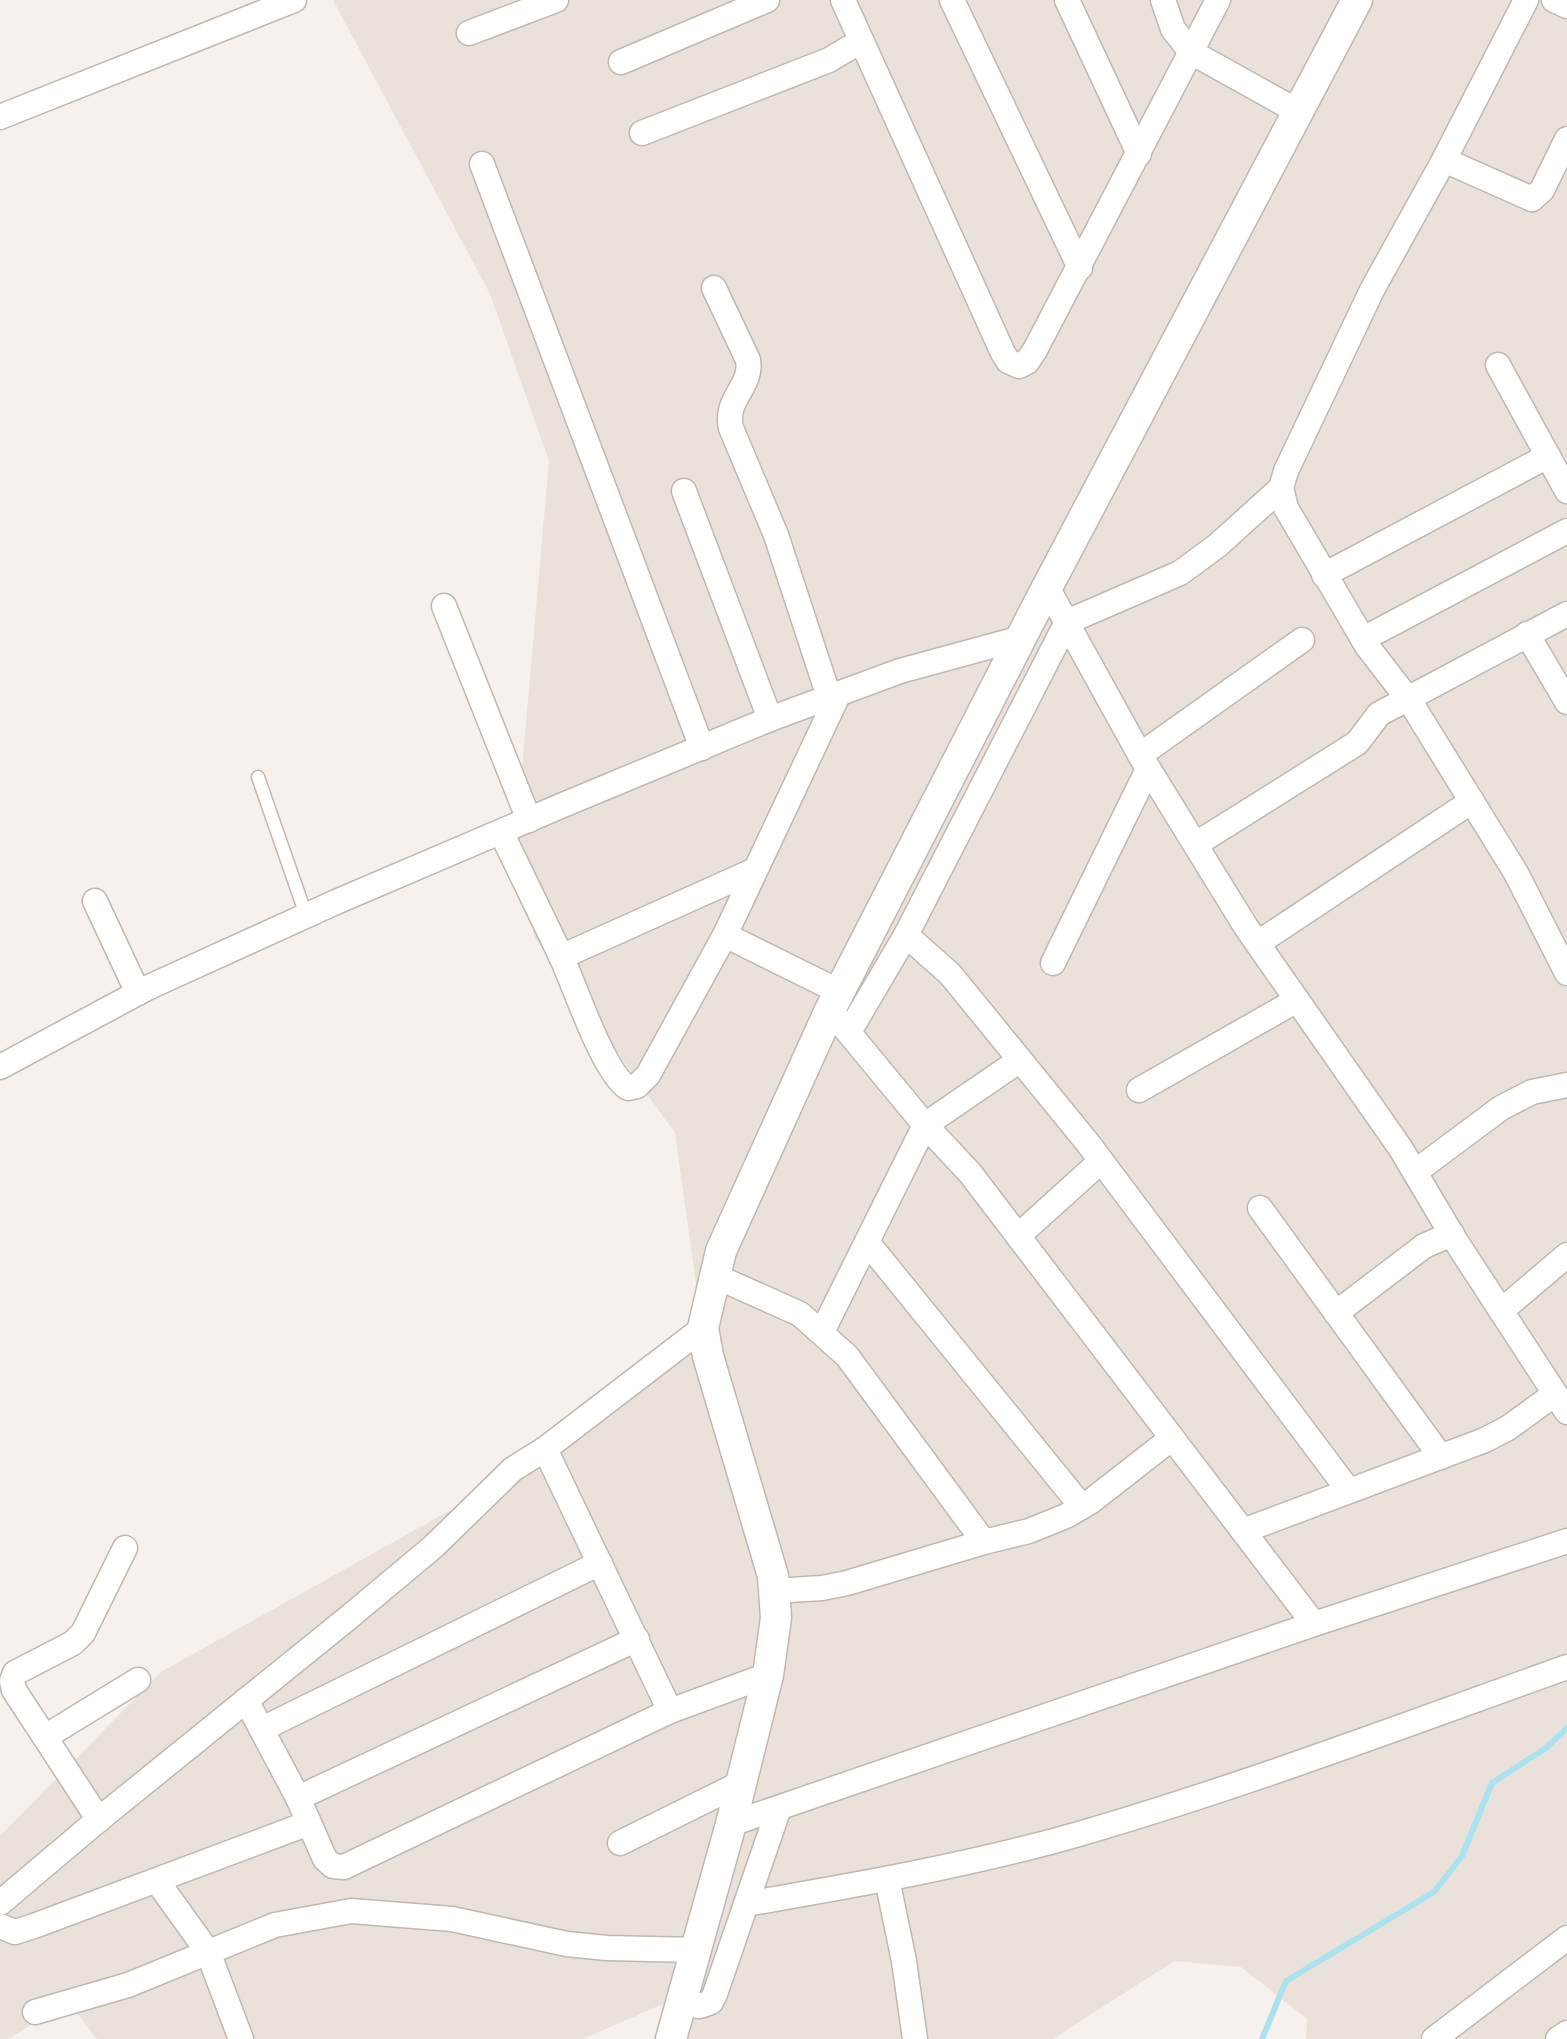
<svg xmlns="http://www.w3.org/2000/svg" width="1567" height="2039" font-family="Ubuntu,sans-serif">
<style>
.residential{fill:#eae2da}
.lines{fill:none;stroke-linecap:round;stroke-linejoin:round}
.stream{stroke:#abe2f0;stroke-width:6}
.service-casing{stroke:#c1b7af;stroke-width:15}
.minor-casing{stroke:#c1b7af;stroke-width:27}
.tertiary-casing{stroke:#c1b7af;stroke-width:33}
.service{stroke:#fff;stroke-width:12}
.minor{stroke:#fff;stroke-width:24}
.tertiary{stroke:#fff;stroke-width:30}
</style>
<rect width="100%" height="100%" fill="#f6f1ec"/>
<polygon class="residential" points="333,0 1567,0 1567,2039 1306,2039 1307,2019 1241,1967 1174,1961 1053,2039 686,2039 681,1996 583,2039 97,2039 68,2002 8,2039 0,2039 0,1836 161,1672 472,1498 700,1313 675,1133 535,938 515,848 549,461 490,294"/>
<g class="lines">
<polyline class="stream" points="1262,2039 1286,1981 1434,1892 1462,1856 1492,1783 1546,1748 1567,1728"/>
<defs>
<polyline id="service" points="258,777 306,915"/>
<g id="minor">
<polyline points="843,0 1003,353 1008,361 1019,366 1027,362 1035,350 1218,0"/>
<polyline points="952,0 1080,268"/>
<polyline points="1067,0 1139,154"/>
<polyline points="1163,0 1173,29 1191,52 1297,111"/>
<polyline points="1526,0 1444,160 1372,290 1286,471 1281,488 1286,508 1367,646 1411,703 1516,873 1567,973"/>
<polyline points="1554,0 1567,6"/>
<polyline points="469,33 556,0"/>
<polyline points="621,62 767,0"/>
<polyline points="0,117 294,0"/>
<polyline points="642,133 829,60 861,41"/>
<polyline points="1444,160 1532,199 1542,190 1567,139"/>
<polyline points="482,164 702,748"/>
<path d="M 714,288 L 748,360 C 753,386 724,399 731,428 L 776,535 L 829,697"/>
<polyline points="1498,365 1567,491"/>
<polyline points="684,491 770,719"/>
<polyline points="1324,575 1548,456"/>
<polyline points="1047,587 1140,755 1246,927 1401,1149 1455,1240 1567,1412"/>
<polyline points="444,606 529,820"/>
<polyline points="1527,634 1567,702"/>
<polyline points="1363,639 1567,531"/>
<polyline points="1140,755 1302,640"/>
<path d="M 501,832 C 521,873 541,914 561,956 C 575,986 603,1072 628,1088 L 637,1086 L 648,1075 L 725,935 L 839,693"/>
<polyline points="1196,844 1357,743 1379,714 1567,614"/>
<polyline points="95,901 138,993"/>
<polyline points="725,935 840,992"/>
<polyline points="906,935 950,974 1087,1142 1349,1491"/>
<polyline points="1258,943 1472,801"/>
<polyline points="561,957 755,870"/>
<polyline points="1053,963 1148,769"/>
<polyline points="830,1010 925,1125 970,1173 1314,1624"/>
<polyline points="849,1032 906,935 1067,622 1180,573 1218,545 1281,488"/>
<polyline points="0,1067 147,988 336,902 563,805 770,719 900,671 1021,638"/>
<polyline points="1139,1090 1297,1000"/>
<polyline points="1415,1172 1501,1108 1532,1092 1567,1085"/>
<polyline points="1260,1208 1441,1457"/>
<polyline points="1018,1236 1101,1161"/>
<polyline points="867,1242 1082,1507"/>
<polyline points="715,1276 800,1314 847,1356 984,1542"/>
<polyline points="1501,1311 1567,1255"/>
<polyline points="1336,1313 1424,1246 1452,1234"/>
<polyline points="822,1332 925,1125 1020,1060"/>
<polyline points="545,1449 670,1711"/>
<polyline points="1243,1531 1485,1440 1508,1428 1555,1394"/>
<polyline points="774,1591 822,1588 847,1583 984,1542 1029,1531 1066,1516 1090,1502 1172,1438"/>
<polyline points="246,1700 298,1798 325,1859 333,1866 344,1867 670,1711 768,1675"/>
<polyline points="262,1729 600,1563"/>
<polyline points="45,1737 138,1680"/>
<polyline points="298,1798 637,1639"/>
<polyline points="99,1820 14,1690 12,1681 15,1673 73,1643 83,1633 125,1548"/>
<polyline points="731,1824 1314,1624 1567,1541"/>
<polyline points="620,1843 741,1783"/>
<polyline points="887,1879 904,1961 915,2039"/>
<polyline points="157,1881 208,1952 241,2039"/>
<polyline points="0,1903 97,1821 348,1618 433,1547 513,1469 545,1449 703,1328"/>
<path d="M 746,1904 C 856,1885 971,1865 1079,1834 C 1244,1786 1405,1725 1567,1667"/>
<polyline points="0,1926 15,1932 34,1926 309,1823"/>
<polyline points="681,2004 700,2006 711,2002 715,1994 779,1808"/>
<polyline points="35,2012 128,1985 275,1925 351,1911 452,1919 567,1944 607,1948 696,1950"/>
<polyline points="1434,2039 1567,1938"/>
<polyline points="1558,2039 1567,2033"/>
</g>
<polyline id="tertiary" points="671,2039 731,1824 768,1675 776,1618 773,1576 708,1356 703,1328 721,1251 830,1010 1043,595 1357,0"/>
</defs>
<use href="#service" class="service-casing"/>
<use href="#minor" class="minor-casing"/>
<use href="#tertiary" class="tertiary-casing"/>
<use href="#service" class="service"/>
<use href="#minor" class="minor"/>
<use href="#tertiary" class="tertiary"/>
</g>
</svg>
